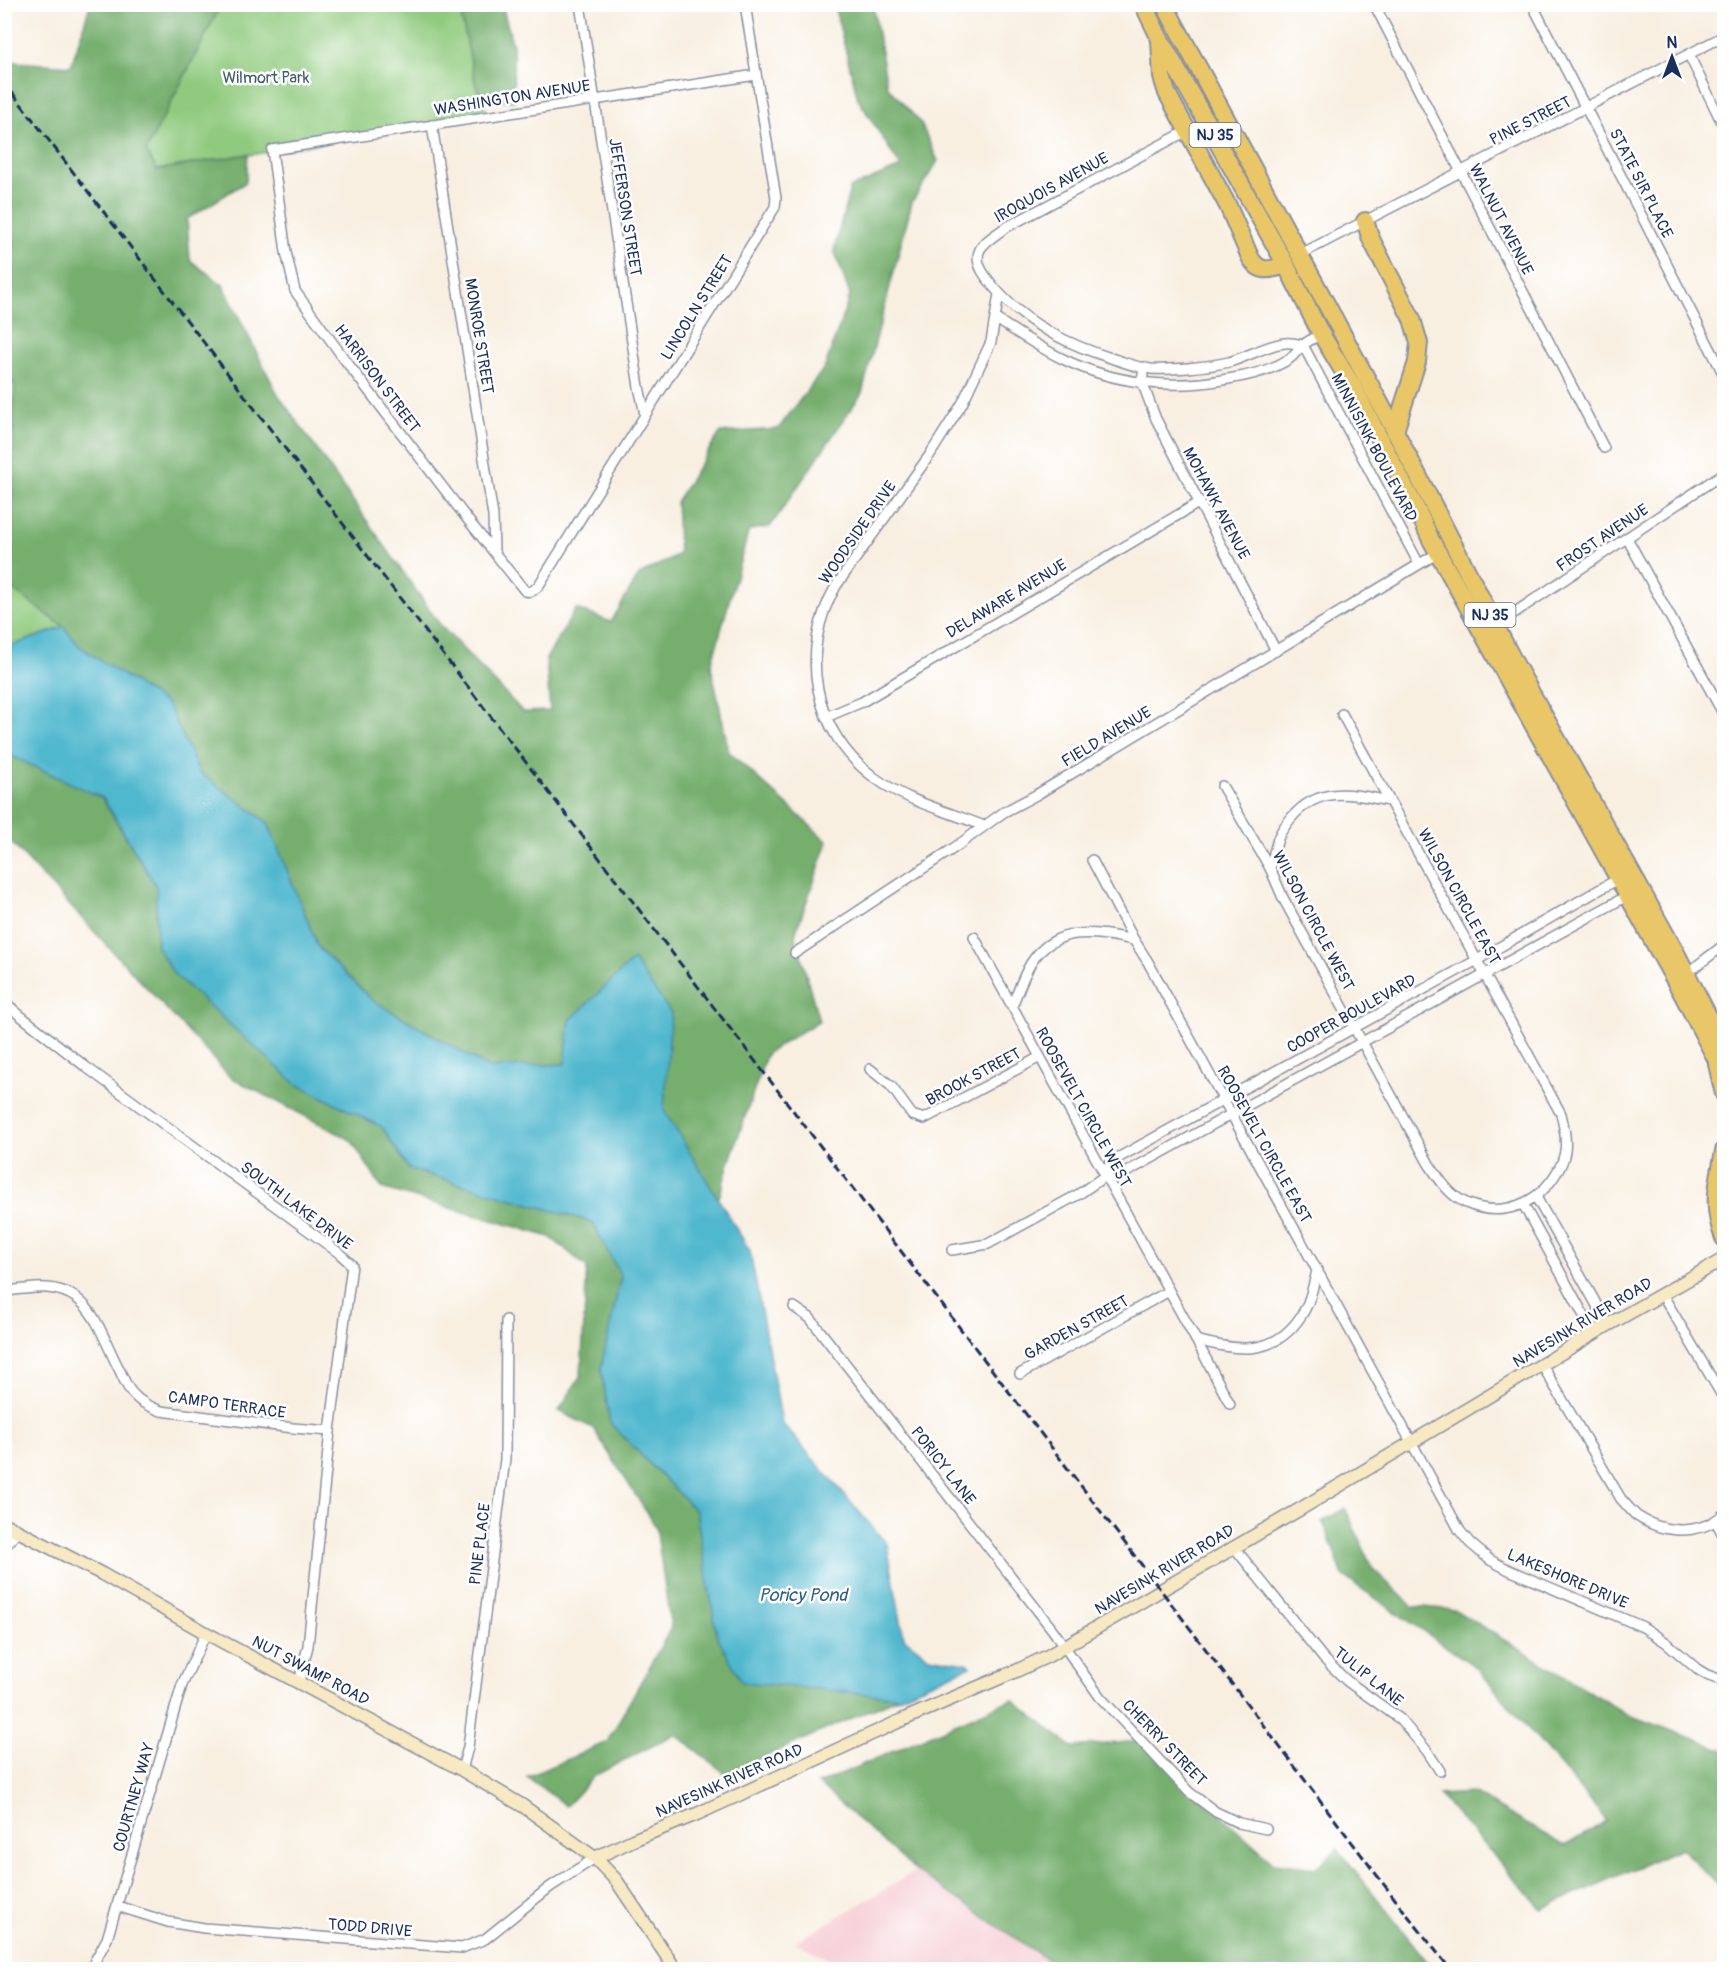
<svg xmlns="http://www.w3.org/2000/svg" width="1729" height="1974" font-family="Pangolin,sans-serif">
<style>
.built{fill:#f6cfd6}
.green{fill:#90ca7e;stroke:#567c6e;stroke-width:1.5}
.forest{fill:#74ae6d;stroke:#486e66;stroke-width:1.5}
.water{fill:#50b7ce;stroke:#367396;stroke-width:1.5}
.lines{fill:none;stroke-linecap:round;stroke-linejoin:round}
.street-casing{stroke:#8a8fa0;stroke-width:12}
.secondary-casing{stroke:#8a8fa0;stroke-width:15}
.highway-casing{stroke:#8a8fa0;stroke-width:20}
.street{stroke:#fff;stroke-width:9}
.secondary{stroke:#f6e9c3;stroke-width:12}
.highway{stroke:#e9c769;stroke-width:16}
.rail{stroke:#1b2f5e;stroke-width:3;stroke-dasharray:9 4.5;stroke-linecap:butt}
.labels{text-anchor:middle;stroke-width:5;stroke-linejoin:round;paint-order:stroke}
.shield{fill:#fff;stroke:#5f6d8e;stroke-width:1.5}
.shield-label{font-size:15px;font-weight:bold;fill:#1b2f5e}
.park-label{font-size:16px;fill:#3e5e68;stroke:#fff}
.street-label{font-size:16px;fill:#1b2f5e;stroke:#fff}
.water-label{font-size:18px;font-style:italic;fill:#2e5f85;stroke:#fff}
</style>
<rect width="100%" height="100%" fill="#fff"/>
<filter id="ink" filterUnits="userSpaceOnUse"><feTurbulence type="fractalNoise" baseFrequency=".0167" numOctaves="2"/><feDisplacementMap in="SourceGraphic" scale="12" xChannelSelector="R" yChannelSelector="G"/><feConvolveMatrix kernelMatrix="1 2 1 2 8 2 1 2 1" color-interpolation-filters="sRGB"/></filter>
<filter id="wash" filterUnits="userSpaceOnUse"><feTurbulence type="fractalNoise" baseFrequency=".008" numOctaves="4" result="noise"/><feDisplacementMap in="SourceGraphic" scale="24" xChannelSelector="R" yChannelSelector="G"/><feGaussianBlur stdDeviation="1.35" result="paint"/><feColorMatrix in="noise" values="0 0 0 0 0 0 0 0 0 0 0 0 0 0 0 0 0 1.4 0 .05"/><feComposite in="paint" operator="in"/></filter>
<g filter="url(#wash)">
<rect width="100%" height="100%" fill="#f8efe1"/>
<polygon class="built" points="916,1871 1061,1969 848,1969 795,1942"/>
<g class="green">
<polygon points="221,5 459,5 476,86 483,99 487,116 157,170 146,151"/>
<polygon points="4,367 15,385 11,588 64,627 5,648"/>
</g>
<g class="forest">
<polygon points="90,5 221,5 146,151 157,170 248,154 246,182 187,219 190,260 223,285 277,393 441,626 523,712 550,711 546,659 576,609 611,622 639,575 679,554 676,502 720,433 778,429 825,367 850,295 834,250 850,188 901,167 858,99 834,5 873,5 887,86 920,122 938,161 912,202 862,393 770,527 749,530 711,666 729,752 828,842 795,934 819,1021 767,1053 728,1166 718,1201 663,1110 670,1013 633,961 570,1020 565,1064 489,1068 372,1000 318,947 268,823 199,772 168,705 79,646 64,627 11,588 15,385 4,367 4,61 71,66"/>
<polygon points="459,5 502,5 513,46 514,101 483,99 476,86"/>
<polygon points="5,753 102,798 156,886 157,947 295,1083 382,1127 409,1169 592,1222 621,1276 601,1368 610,1423 696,1511 717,1636 742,1681 899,1697 726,1774 675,1734 594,1776 566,1806 527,1777 607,1742 671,1628 656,1527 593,1428 559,1411 581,1375 587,1267 550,1237 382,1188 351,1140 230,1077 5,836"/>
<polygon points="1345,1508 1373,1569 1412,1606 1455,1610 1626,1714 1724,1750 1724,1891 1681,1848 1542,1909 1439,1795 1473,1793 1565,1846 1607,1821 1477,1668 1343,1576 1325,1526 1322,1522"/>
<polygon points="1012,1699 1072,1747 1139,1741 1274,1863 1315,1868 1338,1849 1433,1969 1061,1969 916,1871 818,1784"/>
</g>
<polygon class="water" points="64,627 79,646 168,705 199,772 268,823 318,947 372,1000 489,1068 565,1064 570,1020 633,960 671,1013 664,1110 750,1251 782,1423 887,1544 904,1638 929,1657 966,1663 970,1666 899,1697 742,1682 717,1636 696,1511 610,1423 601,1368 621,1276 592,1222 409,1169 382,1127 295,1083 175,975 157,947 156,886 103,798 5,753 5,648"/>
</g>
<g filter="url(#ink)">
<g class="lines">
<defs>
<g id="street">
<polyline points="580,4 639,387 645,414"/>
<path d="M 745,4 L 776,198 L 775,207 L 539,585 C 534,590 532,593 525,591 L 468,520 L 345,360 L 295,291 L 286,252 L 272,150 L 756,75"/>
<polyline points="1374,4 1604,448"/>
<polyline points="1532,4 1724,375"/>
<polyline points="1689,55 1724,127"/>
<polyline points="432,125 493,516 494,552"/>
<path d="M 1187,131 L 1005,228 C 985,242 967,251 986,277 C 1016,319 1063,343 1111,358 C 1123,362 1138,368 1151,369 C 1173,370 1207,367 1229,362 C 1244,358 1272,343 1285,343 C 1291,342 1298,344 1303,345"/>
<polyline points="1297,256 1724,36"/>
<path d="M 996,319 C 1018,333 1040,348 1063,359 C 1114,384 1173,390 1228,379 C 1248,376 1272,370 1289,359 C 1294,356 1297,350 1302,346 C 1307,341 1315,338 1321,334"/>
<polyline points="1303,345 1419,564"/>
<polyline points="1144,367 1142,382 1156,419 1276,651"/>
<polyline points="1627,538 1724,715"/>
<polyline points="1496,625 1724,473"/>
<polyline points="826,717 862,702 1200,502"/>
<path d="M 1222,786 L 1270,868 L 1283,898 L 1429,1164 C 1439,1179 1449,1195 1466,1203 C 1502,1219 1538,1204 1557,1172 C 1561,1166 1564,1158 1565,1151 C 1567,1139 1564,1126 1561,1114 L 1342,714"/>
<path d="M 984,826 C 947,811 908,802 875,778 C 813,733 798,651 836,586 L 929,456 L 962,404 L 991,342 L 999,294"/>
<polyline points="1092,860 1134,940 1148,962 1460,1531 1470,1543 1490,1560 1509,1570 1643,1627 1667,1643 1697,1669 1707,1675 1724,1681"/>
<path d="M 1270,868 C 1273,858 1275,847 1279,836 C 1282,829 1287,823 1292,817 C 1320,785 1352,794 1389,801"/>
<path d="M 974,937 L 1196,1340 C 1237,1351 1274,1357 1301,1316 C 1310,1303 1313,1286 1317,1271"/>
<polyline points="795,953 954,848 1004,812 1036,795 1438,553"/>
<polyline points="1686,974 1724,945"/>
<polyline points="4,1001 17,1013 86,1067 339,1253 352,1265 330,1431 308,1646 299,1682"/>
<path d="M 1012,1006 C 1018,992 1023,976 1031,963 C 1056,924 1096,932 1134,940"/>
<polyline points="870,1069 891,1086 912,1115 924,1119 1040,1057"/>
<polyline points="1105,1176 1110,1164 1116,1159 1477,960 1618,879"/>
<polyline points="1536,1197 1608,1325"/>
<polyline points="1523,1204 1594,1334"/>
<polyline points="952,1250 988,1244 1079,1194 1105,1176 1123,1174 1627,896"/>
<path d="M 4,1292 C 15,1289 26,1289 36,1288 C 90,1285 98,1328 118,1367 C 123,1376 126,1388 134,1395 C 141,1403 151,1407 161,1411 L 293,1428 L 330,1431"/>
<polyline points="1662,1294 1724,1399"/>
<polyline points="794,1307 810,1318 1052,1629 1100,1697 1189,1792 1216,1812 1239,1823 1266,1829"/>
<polyline points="1196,1340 1230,1404"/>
<path d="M 1542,1365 L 1621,1499 C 1626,1504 1631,1511 1637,1516 C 1664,1534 1699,1536 1724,1514"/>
<polyline points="1020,1374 1169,1291"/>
<polyline points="1716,1522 1724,1536"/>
<polyline points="1234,1547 1324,1659 1347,1681 1400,1719 1427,1751 1440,1771"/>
<polyline points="4,1548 18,1531"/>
<polyline points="462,1770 468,1747 505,1459 506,1320"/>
<polyline points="117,1906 168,1922 204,1928 462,1948 485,1939 550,1887 595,1858"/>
<polyline points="90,1970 107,1939 182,1685 206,1633"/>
</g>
<g id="secondary">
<polyline points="4,1524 102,1574 206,1633 462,1770 523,1806 595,1858 616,1880 676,1970"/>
<polyline points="595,1858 633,1840 697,1814 902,1720 1016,1671 1048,1656 1302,1508 1608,1325 1724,1259"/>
</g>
<g id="highway">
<polyline points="1143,4 1160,39 1286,265 1321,334 1353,387 1422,520 1431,540 1684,997 1724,1074"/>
<polyline points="1164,4 1395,431 1514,662 1676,953 1724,1047"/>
<path d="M 1160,40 L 1162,77 L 1167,93 L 1228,206 L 1250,257 C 1259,274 1270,270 1286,265"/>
<polyline points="1365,221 1371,239 1412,319 1419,343 1417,362 1395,431"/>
<polyline points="1717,1064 1724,1094"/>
<path d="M 1724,1151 C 1718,1184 1711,1205 1724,1238"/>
</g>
</defs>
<use href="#street" class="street-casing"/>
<use href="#secondary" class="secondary-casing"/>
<use href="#highway" class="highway-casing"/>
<use href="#street" class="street"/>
<use href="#secondary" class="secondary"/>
<use href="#highway" class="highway"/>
<polyline class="rail" points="4,82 1154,1581 1401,1907 1451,1970"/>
</g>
</g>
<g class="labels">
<g class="shield">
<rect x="1189.5" y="123" width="51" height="24" rx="4.5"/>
<rect x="1464.5" y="603" width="51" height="24" rx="4.5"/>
</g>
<g class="shield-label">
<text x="1215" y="140">NJ 35</text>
<text x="1490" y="620">NJ 35</text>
</g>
<g class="park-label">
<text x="266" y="83">Wilmort Park</text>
</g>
<g class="street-label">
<text transform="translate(512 97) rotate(-9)" y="6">WASHINGTON AVENUE</text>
<text transform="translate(1530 120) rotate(-27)" y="6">PINE STREET</text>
<text transform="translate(1642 183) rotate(63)" y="6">STATE SIR PLACE</text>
<text transform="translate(1051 187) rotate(-29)" y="6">IROQUOIS AVENUE</text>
<text transform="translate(626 207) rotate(81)" y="6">JEFFERSON STREET</text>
<text transform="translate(1502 219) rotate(63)" y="6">WALNUT AVENUE</text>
<text transform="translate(696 307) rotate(-58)" y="6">LINCOLN STREET</text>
<text transform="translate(480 336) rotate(81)" y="6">MONROE STREET</text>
<text transform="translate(378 378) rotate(53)" y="6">HARRISON STREET</text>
<text transform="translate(1375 447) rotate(62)" y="6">MINNISINK BOULEVARD</text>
<text transform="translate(1217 503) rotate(62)" y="6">MOHAWK AVENUE</text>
<text transform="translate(857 532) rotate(-55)" y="6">WOODSIDE DRIVE</text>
<text transform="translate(1602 537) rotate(-34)" y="6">FROST AVENUE</text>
<text transform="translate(1006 598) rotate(-31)" y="6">DELAWARE AVENUE</text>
<text transform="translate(1106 736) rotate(-31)" y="6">FIELD AVENUE</text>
<text transform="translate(1460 896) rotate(61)" y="6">WILSON CIRCLE EAST</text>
<text transform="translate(1314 920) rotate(62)" y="6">WILSON CIRCLE WEST</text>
<text transform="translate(1351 1013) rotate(-29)" y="6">COOPER BOULEVARD</text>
<text transform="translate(973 1076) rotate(-28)" y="6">BROOK STREET</text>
<text transform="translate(1084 1107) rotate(61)" y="6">ROOSEVELT CIRCLE WEST</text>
<text transform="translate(1265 1144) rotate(61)" y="6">ROOSEVELT CIRCLE EAST</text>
<text transform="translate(297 1205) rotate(37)" y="6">SOUTH LAKE DRIVE</text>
<text transform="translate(1582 1322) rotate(-31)" y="6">NAVESINK RIVER ROAD</text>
<text transform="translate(1076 1327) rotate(-29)" y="6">GARDEN STREET</text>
<text transform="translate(227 1404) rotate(8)" y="6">CAMPO TERRACE</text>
<text transform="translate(944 1465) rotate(52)" y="6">PORICY LANE</text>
<text transform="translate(479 1544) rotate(-83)" y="6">PINE PLACE</text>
<text transform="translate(1164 1569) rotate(-31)" y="6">NAVESINK RIVER ROAD</text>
<text transform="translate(1568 1578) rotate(23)" y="6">LAKESHORE DRIVE</text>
<text transform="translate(311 1670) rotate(28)" y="6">NUT SWAMP ROAD</text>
<text transform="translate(1369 1676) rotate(39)" y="6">TULIP LANE</text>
<text transform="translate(1165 1742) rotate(46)" y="6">CHERRY STREET</text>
<text transform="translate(729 1780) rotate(-24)" y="6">NAVESINK RIVER ROAD</text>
<text transform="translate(133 1797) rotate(-74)" y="6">COURTNEY WAY</text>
<text transform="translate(370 1927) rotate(5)" y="6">TODD DRIVE</text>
</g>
<g class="water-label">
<text x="803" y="1601">Poricy Pond</text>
</g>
</g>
<rect width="1729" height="1974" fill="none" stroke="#fff" stroke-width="24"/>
<g transform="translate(1672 57)" stroke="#ffffff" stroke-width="4.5" paint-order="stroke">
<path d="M0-4.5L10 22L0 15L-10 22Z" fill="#1b2f5e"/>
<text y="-9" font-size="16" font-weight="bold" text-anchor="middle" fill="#1b2f5e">N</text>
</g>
</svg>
